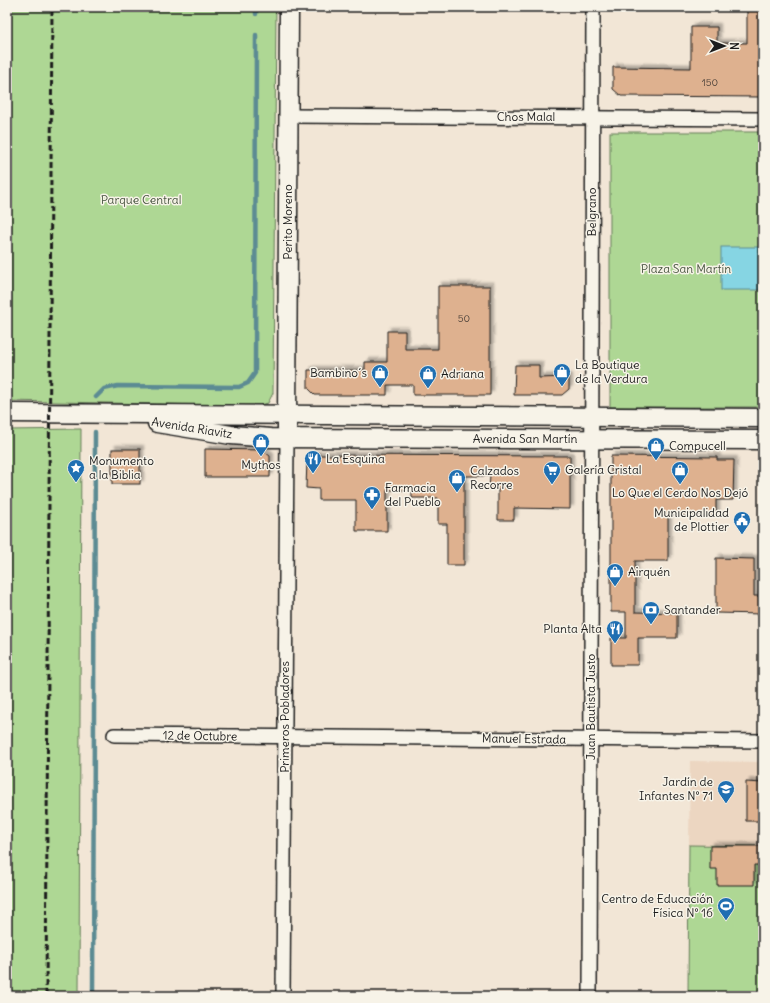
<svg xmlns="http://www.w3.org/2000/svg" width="770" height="1003" font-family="Delius,sans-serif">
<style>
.built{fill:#ecd6c1}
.green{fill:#aed794;stroke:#657a58}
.water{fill:#86d5e3;stroke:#5c8b93}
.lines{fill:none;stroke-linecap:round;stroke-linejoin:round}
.stream{stroke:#5c8b93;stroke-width:4.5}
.building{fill:#deb18f;stroke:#1c1c1c;filter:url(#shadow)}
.street-casing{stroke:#1c1c1c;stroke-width:16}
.secondary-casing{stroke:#1c1c1c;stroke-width:21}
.street{stroke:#f7f3e8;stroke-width:13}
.secondary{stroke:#f7f3e8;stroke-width:18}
.rail{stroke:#1c1c1c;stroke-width:3;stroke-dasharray:6 3;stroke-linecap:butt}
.labels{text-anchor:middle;stroke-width:3;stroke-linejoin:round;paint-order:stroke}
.number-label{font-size:10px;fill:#4c4139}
.street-label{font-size:12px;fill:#1c1c1c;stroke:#f7f3e8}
.park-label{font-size:12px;fill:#485440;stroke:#f7f3e8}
.poi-label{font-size:12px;fill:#1c1c1c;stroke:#f7f3e8;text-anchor:start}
</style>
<defs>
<filter id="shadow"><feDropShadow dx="3.5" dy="-3.5" stdDeviation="1" flood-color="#0004"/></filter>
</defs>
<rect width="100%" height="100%" fill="#f2e6d6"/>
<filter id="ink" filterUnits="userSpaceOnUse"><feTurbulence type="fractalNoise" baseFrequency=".025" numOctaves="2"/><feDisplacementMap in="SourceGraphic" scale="8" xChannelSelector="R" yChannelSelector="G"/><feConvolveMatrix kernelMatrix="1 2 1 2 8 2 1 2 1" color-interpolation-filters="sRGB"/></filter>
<g filter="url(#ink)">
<polygon class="built" points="690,761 763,762 763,846 689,845"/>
<g class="green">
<polygon points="7,7 276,7 273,393 268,403 257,406 7,401"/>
<rect x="610" y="132" width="153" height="275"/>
<polygon points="81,429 79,996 7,996 7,430"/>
<polygon points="689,845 763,846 763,996 688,996"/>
</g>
<rect class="water" x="721" y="247" width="38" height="43"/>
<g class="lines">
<g class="stream">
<polyline points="256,14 256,7"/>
<polyline points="96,397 104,389 118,386 239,387 248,383 255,373 256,35"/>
<polyline points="93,996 95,432"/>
</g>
</g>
<g class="building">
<polygon points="747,7 763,7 763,97 621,96 613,89 613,67 691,68 691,27 717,27 717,43 747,43"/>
<polygon points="438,286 490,286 490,395 413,395 413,385 387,385 387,395 315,395 308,388 308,370 365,370 365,362 387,362 387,331 405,331 405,349 438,349"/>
<polygon points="515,365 539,365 539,378 569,377 569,389 562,395 514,395"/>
<rect x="112" y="449" width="28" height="35"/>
<polygon points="205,449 262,450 270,456 270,477 205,477"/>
<polygon points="313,455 570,456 570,509 514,508 514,520 498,520 498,489 489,489 490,476 464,476 464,565 447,565 447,524 438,524 438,498 412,498 412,490 387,490 387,531 356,531 356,500 319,500 319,489 306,488 307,460"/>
<polygon points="611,456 717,457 717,460 734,460 733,500 716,500 716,516 668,515 668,561 635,561 635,612 677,613 677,638 638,638 638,665 611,665 611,638 626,638 626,612 611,612"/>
<polygon points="716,558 754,559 754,596 763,596 763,614 716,613"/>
<polygon points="746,782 763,783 763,821 746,821"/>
<polygon points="710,846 763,846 763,865 754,865 754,885 717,885 717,869 710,869"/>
</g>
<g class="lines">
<defs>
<g id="street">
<polyline points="289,116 763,119"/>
<polyline points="114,735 763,741"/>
<polyline points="283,996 287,438"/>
<polyline points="590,996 593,7"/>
</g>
<g id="secondary">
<polyline points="7,413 763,418"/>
<polyline points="157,423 231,435 271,438 763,440"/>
<polyline points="287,428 289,7"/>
</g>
</defs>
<use href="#street" class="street-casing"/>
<use href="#secondary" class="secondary-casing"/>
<use href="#street" class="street"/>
<use href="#secondary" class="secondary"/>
<polyline class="rail" points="46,996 52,7"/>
</g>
</g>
<defs>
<symbol id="shop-pin" viewBox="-11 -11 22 30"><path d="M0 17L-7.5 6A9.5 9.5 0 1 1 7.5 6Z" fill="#1f6fb2" stroke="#f7f3e8"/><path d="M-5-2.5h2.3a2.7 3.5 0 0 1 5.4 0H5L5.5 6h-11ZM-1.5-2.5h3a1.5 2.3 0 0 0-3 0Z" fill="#fff"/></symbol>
<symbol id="restaurant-pin" viewBox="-11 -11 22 30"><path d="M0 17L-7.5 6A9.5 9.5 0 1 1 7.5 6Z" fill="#1f6fb2" stroke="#f7f3e8"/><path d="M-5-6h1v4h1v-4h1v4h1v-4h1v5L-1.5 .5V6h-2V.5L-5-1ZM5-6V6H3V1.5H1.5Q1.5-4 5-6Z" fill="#fff"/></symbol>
<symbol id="sight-pin" viewBox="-11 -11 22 30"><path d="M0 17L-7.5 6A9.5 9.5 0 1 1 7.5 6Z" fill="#1f6fb2" stroke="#f7f3e8"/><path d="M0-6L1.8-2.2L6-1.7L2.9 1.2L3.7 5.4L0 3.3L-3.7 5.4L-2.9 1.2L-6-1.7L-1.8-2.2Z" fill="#fff"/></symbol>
<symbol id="supermarket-pin" viewBox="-11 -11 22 30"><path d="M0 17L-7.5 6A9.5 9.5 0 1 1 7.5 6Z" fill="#1f6fb2" stroke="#f7f3e8"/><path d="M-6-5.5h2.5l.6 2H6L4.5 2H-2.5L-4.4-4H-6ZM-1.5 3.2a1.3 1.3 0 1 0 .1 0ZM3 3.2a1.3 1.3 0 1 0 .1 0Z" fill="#fff"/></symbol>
<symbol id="pharmacy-pin" viewBox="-11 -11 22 30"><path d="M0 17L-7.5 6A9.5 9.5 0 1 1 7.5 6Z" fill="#1f6fb2" stroke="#f7f3e8"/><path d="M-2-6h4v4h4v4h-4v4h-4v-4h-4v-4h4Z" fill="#fff"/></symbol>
<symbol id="civic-pin" viewBox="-11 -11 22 30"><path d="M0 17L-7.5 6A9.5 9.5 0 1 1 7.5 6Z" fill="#1f6fb2" stroke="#f7f3e8"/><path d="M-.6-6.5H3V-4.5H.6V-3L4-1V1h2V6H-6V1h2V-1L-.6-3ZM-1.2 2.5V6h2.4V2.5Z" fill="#fff"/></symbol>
<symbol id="bank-pin" viewBox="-11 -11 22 30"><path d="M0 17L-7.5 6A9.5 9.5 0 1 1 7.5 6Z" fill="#1f6fb2" stroke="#f7f3e8"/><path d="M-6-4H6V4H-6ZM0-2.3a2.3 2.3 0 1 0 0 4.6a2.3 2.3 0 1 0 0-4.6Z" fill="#fff"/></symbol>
<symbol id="school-pin" viewBox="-11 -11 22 30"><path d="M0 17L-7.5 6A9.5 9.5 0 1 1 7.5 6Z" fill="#1f6fb2" stroke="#f7f3e8"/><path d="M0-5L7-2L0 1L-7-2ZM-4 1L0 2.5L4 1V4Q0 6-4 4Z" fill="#fff"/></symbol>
<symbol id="stadium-pin" viewBox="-11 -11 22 30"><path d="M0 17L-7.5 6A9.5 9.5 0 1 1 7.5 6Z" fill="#1f6fb2" stroke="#f7f3e8"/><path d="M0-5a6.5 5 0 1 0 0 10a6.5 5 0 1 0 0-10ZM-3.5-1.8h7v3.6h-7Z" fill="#fff"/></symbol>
</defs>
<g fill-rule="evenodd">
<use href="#shop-pin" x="552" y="362" width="20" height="27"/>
<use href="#shop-pin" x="370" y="363" width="20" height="27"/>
<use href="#shop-pin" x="418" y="364" width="20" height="27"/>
<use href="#shop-pin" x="251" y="432" width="20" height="27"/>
<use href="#shop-pin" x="646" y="436" width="20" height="27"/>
<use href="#restaurant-pin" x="303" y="449" width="20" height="27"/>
<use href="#sight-pin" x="66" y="458" width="20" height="27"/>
<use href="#supermarket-pin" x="542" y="460" width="20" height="27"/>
<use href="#shop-pin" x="670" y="460" width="20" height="27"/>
<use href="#shop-pin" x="447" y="468" width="20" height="27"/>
<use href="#pharmacy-pin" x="362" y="485" width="20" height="27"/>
<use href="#civic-pin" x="732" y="510" width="20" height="27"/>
<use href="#shop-pin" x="605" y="562" width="20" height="27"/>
<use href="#bank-pin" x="641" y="600" width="20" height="27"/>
<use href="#restaurant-pin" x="605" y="619" width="20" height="27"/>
<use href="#school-pin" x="716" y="779" width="20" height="27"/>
<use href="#stadium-pin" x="716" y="896" width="20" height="27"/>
</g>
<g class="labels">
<g class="number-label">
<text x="710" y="86">150</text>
<text x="464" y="322">50</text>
</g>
<g class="street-label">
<text x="526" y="121">Chos Malal</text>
<text transform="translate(592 212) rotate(-90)" y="4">Belgrano</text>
<text transform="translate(288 222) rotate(-90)" y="4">Perito Moreno</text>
<text transform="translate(192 428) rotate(9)" y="4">Avenida Riavitz</text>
<text x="525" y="443">Avenida San Martín</text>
<text transform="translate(591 707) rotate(-90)" y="4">Juan Bautista Justo</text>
<text transform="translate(285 717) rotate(-90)" y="4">Primeros Pobladores</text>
<text transform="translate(200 736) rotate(1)" y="4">12 de Octubre</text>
<text transform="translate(524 739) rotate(1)" y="4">Manuel Estrada</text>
</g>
<g class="park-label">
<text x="141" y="204">Parque Central</text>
<text x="686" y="273">Plaza San Martín</text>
</g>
<g class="poi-label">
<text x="575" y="369">La Boutique<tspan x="575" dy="14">de la Verdura</tspan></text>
<text x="367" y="377" text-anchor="end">Bambino´s</text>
<text x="441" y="378">Adriana</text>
<text x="669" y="450">Compucell</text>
<text x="326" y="463">La Esquina</text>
<text x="89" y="465">Monumento<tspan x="89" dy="14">a la Biblia</tspan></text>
<text x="261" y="469" text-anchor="middle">Mythos</text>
<text x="565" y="474">Galería Cristal</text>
<text x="470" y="475">Calzados<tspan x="470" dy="14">Recorre</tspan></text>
<text x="385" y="492">Farmacia<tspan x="385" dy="14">del Pueblo</tspan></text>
<text x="680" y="497" text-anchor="middle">Lo Que el Cerdo Nos Dejó</text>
<text x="729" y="517" text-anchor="end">Municipalidad<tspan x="729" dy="14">de Plottier</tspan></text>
<text x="628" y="576">Airquén</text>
<text x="664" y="614">Santander</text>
<text x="602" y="633" text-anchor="end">Planta Alta</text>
<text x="713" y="786" text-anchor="end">Jardín de<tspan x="713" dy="14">Infantes N° 71</tspan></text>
<text x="713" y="903" text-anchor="end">Centro de Educación<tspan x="713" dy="14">Física N° 16</tspan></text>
</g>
</g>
<rect width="770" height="1003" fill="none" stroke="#f7f3e8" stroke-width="24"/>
<rect x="12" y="12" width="746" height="979" fill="none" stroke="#1c1c1c" stroke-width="1.5" filter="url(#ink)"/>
<g transform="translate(724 46) rotate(90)" stroke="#f7f3e8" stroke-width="3" paint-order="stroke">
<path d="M0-3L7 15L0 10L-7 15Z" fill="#1c1c1c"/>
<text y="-6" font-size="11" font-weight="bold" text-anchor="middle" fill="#1c1c1c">N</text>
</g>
</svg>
